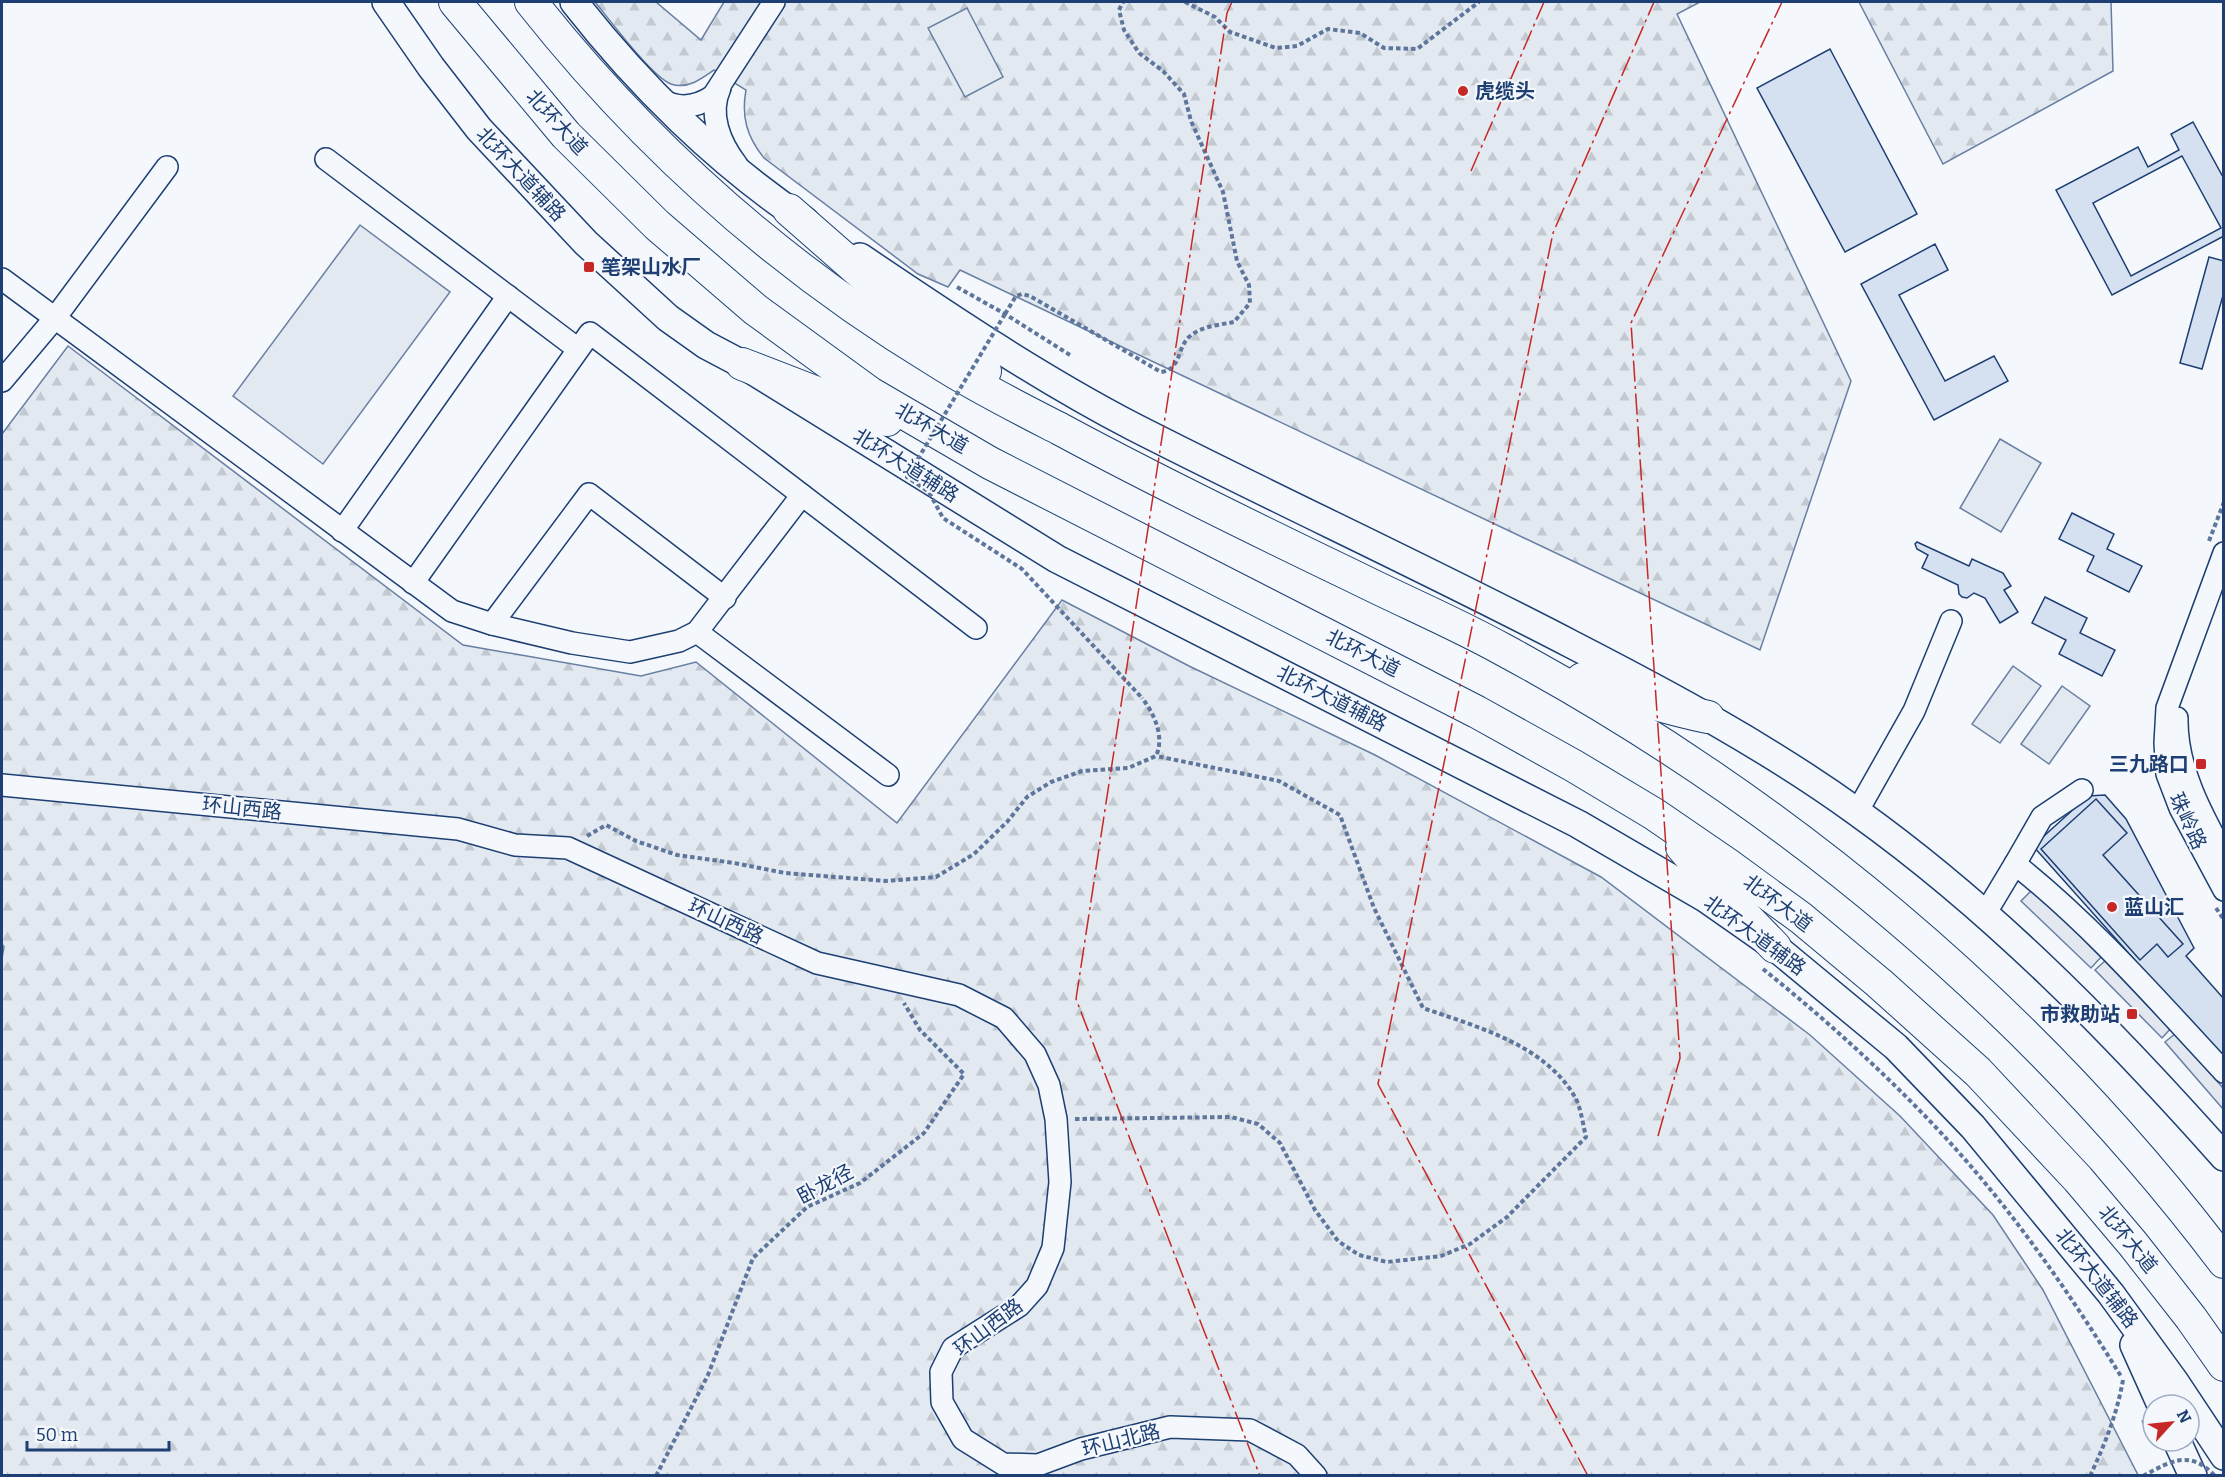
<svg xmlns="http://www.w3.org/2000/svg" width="2225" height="1477" font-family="Bitter,'Noto Sans SC',serif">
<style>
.forest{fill:url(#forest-firs);stroke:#687fa3;stroke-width:1.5}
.pitch{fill:#e3e9f0;stroke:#687fa3;stroke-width:1.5}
.parking{fill:#e3e8f0;stroke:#687fa3;stroke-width:1.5}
.building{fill:#d5e0f0;stroke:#1d3f73;stroke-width:1.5;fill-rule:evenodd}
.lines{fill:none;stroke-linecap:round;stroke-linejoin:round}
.minor-casing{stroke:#1d3f73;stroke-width:24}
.major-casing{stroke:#1d3f73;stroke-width:30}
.highway-casing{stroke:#1d3f73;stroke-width:34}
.path{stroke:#5e769c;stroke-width:4;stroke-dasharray:4.5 3;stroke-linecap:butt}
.minor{stroke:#f4f7fb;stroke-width:21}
.major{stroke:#f4f7fb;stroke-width:27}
.highway{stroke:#f4f7fb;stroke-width:32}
.path-bridge{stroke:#5e769c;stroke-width:4;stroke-dasharray:4.5 3;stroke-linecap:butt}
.power{stroke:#c62828;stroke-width:1.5;stroke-dasharray:21 4.5 3 4.5;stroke-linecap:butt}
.poi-dot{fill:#c62828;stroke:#f4f7fb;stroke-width:2}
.labels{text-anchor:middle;stroke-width:4.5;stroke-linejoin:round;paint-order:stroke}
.poi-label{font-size:20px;font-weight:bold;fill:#1d3f73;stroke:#f4f7fb;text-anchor:start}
.street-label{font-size:20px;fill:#1d3f73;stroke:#f4f7fb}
</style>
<defs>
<pattern id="forest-firs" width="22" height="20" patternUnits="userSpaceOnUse" patternTransform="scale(1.5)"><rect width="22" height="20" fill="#e3e9f0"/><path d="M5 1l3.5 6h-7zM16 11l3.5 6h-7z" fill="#c2c9d1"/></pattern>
</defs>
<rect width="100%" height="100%" fill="#f4f7fb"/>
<g class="forest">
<path d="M 595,2 L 656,2 L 701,40 L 724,2 L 1700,2 L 1677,14 L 1851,381 L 1760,650 L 960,270 L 948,287 L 918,274 L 764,158 C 747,137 741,117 746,90 L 714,70 C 703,78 687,90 671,84 C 652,77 610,20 595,2 Z"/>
<polygon points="1859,2 2111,2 2113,71 1943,164"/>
<polygon points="68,346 463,645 641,676 696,662 897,823 1062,600 1189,666 1375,755 1601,877 1810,1035 1900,1116 1993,1215 2043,1290 2138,1475 2,1475 2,958 4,947 2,944 2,434"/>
</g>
<g class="pitch">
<polygon points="967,8 1003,77 965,97 928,28"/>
<polygon points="360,225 450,292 323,464 233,396"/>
<polygon points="2000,439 2041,463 2001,532 1960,508"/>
<polygon points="2013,666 2041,686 2000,743 1972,724"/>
<polygon points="2062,686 2090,706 2049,764 2021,744"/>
</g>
<g class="parking">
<polygon points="2032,890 2102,956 2091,968 2021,901"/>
<polygon points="2106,960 2172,1027 2162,1038 2095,970"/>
<polygon points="2176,1033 2223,1088 2223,1109 2165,1042"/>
</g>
<g class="building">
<polygon points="1830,49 1917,214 1845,252 1757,88"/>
<path d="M 2193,122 L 2224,179 L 2224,236 L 2112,295 L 2056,190 L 2138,147 L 2148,167 L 2179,150 L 2171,134 ZM 2182,156 L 2221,228 L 2131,276 L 2093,203 Z"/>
<polygon points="1935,244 1948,270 1899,295 1945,381 1994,356 2008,381 1934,420 1861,284"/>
<polygon points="2209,257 2224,261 2224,292 2202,369 2180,363"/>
<polygon points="2072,513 2114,534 2107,549 2142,566 2129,592 2087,571 2094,556 2059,539"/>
<polygon points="1917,542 1969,566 1972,559 2003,573 2011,586 2004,590 2018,612 2000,623 1985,598 1974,593 1967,598 1962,597 1959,594 1958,585 1922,568 1928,555 1917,549 1915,544"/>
<polygon points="2045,597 2087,618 2080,633 2115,650 2102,676 2059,654 2066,640 2032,623"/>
<polygon points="2105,795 2126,819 2194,948 2186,956 2224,999 2224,1060 2033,846 2088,796"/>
<polygon points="2096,799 2127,833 2103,855 2183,944 2168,957 2157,944 2140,960 2041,849"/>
</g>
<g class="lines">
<defs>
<g id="minor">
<path d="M 720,88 C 708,114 720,143 737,165"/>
<path d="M 662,100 C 680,110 697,107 713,96 L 774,2"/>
<polyline points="326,159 578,349"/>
<polyline points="2,279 452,611 492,624 572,643 630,652 679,641 697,632 802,495"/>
<polyline points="2,381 55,318 167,167"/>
<polyline points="342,531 508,296"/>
<polyline points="2224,553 2167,708 2165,743 2167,774 2180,808 2224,890"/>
<polyline points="413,583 590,333 976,628"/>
<polyline points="492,624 589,494 725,598"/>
<polyline points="697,632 888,775"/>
<path d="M 2177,718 C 2176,767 2201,813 2224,855"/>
<polyline points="2,785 458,829 515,845 568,848 817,963 959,995 1004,1018 1035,1054 1049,1085 1056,1119 1060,1182 1053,1248 1037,1286 1019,1306 953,1348 941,1372 942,1402 963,1439 1003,1464 1038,1465 1081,1449 1170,1427 1250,1430 1297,1455 1316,1476"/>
<polyline points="1857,812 1914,711 1951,621"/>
<polyline points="2015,864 2042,817 2082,790"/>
<path d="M 1985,914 L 2015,864 C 2092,925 2157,1000 2224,1072"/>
</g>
<g id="major">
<polyline points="386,2 431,67 479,129 586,243 668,318 706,345 742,364 1057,559 1578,824 1705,898 1775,947 1896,1047 1973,1127 2111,1294 2175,1382 2224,1456"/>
<path d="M 574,2 C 638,84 718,163 805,221"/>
<path d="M 860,257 C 949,317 1038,377 1134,427 C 1279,501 1427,569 1571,644 C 1670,695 1767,747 1857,812 C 1994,910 2112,1031 2224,1157"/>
<polyline points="2134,1345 2161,1405"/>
<polyline points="2177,1441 2193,1476"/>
</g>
<g id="highway">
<polyline points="455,2 566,135 657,225 756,310 870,393 990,463 1477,712 1574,766 1654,814 1727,864 1801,918 1879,983 1978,1072 2078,1179 2133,1244 2191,1318 2224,1365"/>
<path d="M 531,2 C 645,146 781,267 938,362 C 977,387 1019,408 1060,429 C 1158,482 1257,530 1357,578 C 1405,602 1455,623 1502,649 C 1782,800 2031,1007 2224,1262"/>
<polyline points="789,210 878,288 985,371"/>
<polyline points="742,364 887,420"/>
<path d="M 1582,679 C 1624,695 1664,708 1708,717"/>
<polyline points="1682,847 1714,884 1775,947"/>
</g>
</defs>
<use href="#minor" class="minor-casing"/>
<use href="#major" class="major-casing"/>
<use href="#highway" class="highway-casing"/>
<g class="path">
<polyline points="1185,2 1215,17 1230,32 1276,48 1297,46 1328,29 1360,33 1384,48 1417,49 1479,2"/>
<polyline points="957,287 1005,314 1070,355"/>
<path d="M 1005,314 L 1016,296 L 1022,294 L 1030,296 L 1161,372 C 1181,370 1177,348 1189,337 C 1201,326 1219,325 1234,322 L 1250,303 L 1249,285 L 1237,261 L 1223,192 L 1191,121 L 1184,94 L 1163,71 L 1139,53 L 1124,30 L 1119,10 L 1123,2"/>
<polyline points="2209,541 2224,502"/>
<path d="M 587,836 L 606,825 L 636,841 L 677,855 L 734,863 L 785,873 L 886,881 L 936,877 L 974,854 L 1007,822 L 1027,797 L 1051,782 L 1082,771 L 1128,768 L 1156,756 C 1165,737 1154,713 1142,698"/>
<polyline points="2216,908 2224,920"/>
<path d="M 1763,969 C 1819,1014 1875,1064 1925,1116 C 2001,1194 2065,1285 2122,1378"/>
<path d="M 1075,1119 L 1231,1117 L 1258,1124 L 1280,1143 L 1315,1210 L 1338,1241 L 1359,1255 L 1387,1262 L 1441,1256 L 1470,1244 L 1507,1217 L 1586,1137 C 1583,1125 1581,1108 1575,1097 C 1544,1044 1477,1027 1423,1008 L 1374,908 L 1340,815 L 1279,781 L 1156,756"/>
<polyline points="2143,1420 2154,1443"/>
<polyline points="656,1476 708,1375 753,1258 807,1207 860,1183 924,1133 964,1074 920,1030 904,1003"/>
<path d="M 2090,1476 C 2105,1444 2117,1414 2123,1380"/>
</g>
<use href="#minor" class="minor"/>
<use href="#major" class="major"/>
<use href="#highway" class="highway"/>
<g class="path-bridge">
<polyline points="1005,314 907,477 929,492 943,518 1022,569 1142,698"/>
<path d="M 2143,1476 C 2171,1461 2190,1449 2215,1476"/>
</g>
<g class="power">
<polyline points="1232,2 1227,13 1076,999 1260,1476"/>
<polyline points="1471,171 1544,2"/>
<polyline points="1658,1136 1680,1058 1631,323 1782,2"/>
<polyline points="1588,1476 1378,1084 1553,233 1654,2"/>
</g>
</g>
<g class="poi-dot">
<circle cx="1463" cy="91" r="6"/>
<rect x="583" y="261" width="12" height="12" rx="3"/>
<rect x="2195" y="758" width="12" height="12" rx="3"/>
<circle cx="2112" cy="907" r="6"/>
<rect x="2126" y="1008" width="12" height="12" rx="3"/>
</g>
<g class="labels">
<g class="poi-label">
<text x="1475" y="98">虎缆头</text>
<text x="601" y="274">笔架山水厂</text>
<text x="2189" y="771" text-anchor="end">三九路口</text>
<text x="2124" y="914">蓝山汇</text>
<text x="2120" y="1021" text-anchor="end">市救助站</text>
</g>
<g class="street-label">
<text transform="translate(557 122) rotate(48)" y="7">北环大道</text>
<text transform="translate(521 174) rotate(47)" y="7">北环大道辅路</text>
<text transform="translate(932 428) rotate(30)" y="7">北环大道</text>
<text transform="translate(906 465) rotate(32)" y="7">北环大道辅路</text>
<text transform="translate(1363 653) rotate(27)" y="7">北环大道</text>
<text transform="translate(1332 698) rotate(27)" y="7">北环大道辅路</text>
<text transform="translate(242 808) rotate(6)" y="7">环山西路</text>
<text transform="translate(2188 821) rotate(65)" y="7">珠岭路</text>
<text transform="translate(1778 903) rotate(37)" y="7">北环大道</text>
<text transform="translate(726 921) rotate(25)" y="7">环山西路</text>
<text transform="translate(1755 935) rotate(36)" y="7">北环大道辅路</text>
<text transform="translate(825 1184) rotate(-28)" y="7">卧龙径</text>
<text transform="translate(2128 1239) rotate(51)" y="7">北环大道</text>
<text transform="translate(2097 1278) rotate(52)" y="7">北环大道辅路</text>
<text transform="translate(988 1327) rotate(-37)" y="7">环山西路</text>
<text transform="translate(1121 1440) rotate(-14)" y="7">环山北路</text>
</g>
</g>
<rect width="2225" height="1477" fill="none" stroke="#1d3f73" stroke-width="6"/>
<g transform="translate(2171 1423) rotate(63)"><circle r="28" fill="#f4f7fb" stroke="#9eadc5" stroke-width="1.5"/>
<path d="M0-4.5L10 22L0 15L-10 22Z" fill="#c62828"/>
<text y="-9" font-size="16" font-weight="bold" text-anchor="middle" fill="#1d3f73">N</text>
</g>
<path d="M27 1441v9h142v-9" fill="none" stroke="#1d3f73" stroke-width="3"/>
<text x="36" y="1441" font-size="18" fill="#1d3f73" stroke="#f4f7fb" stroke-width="4.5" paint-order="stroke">50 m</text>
</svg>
